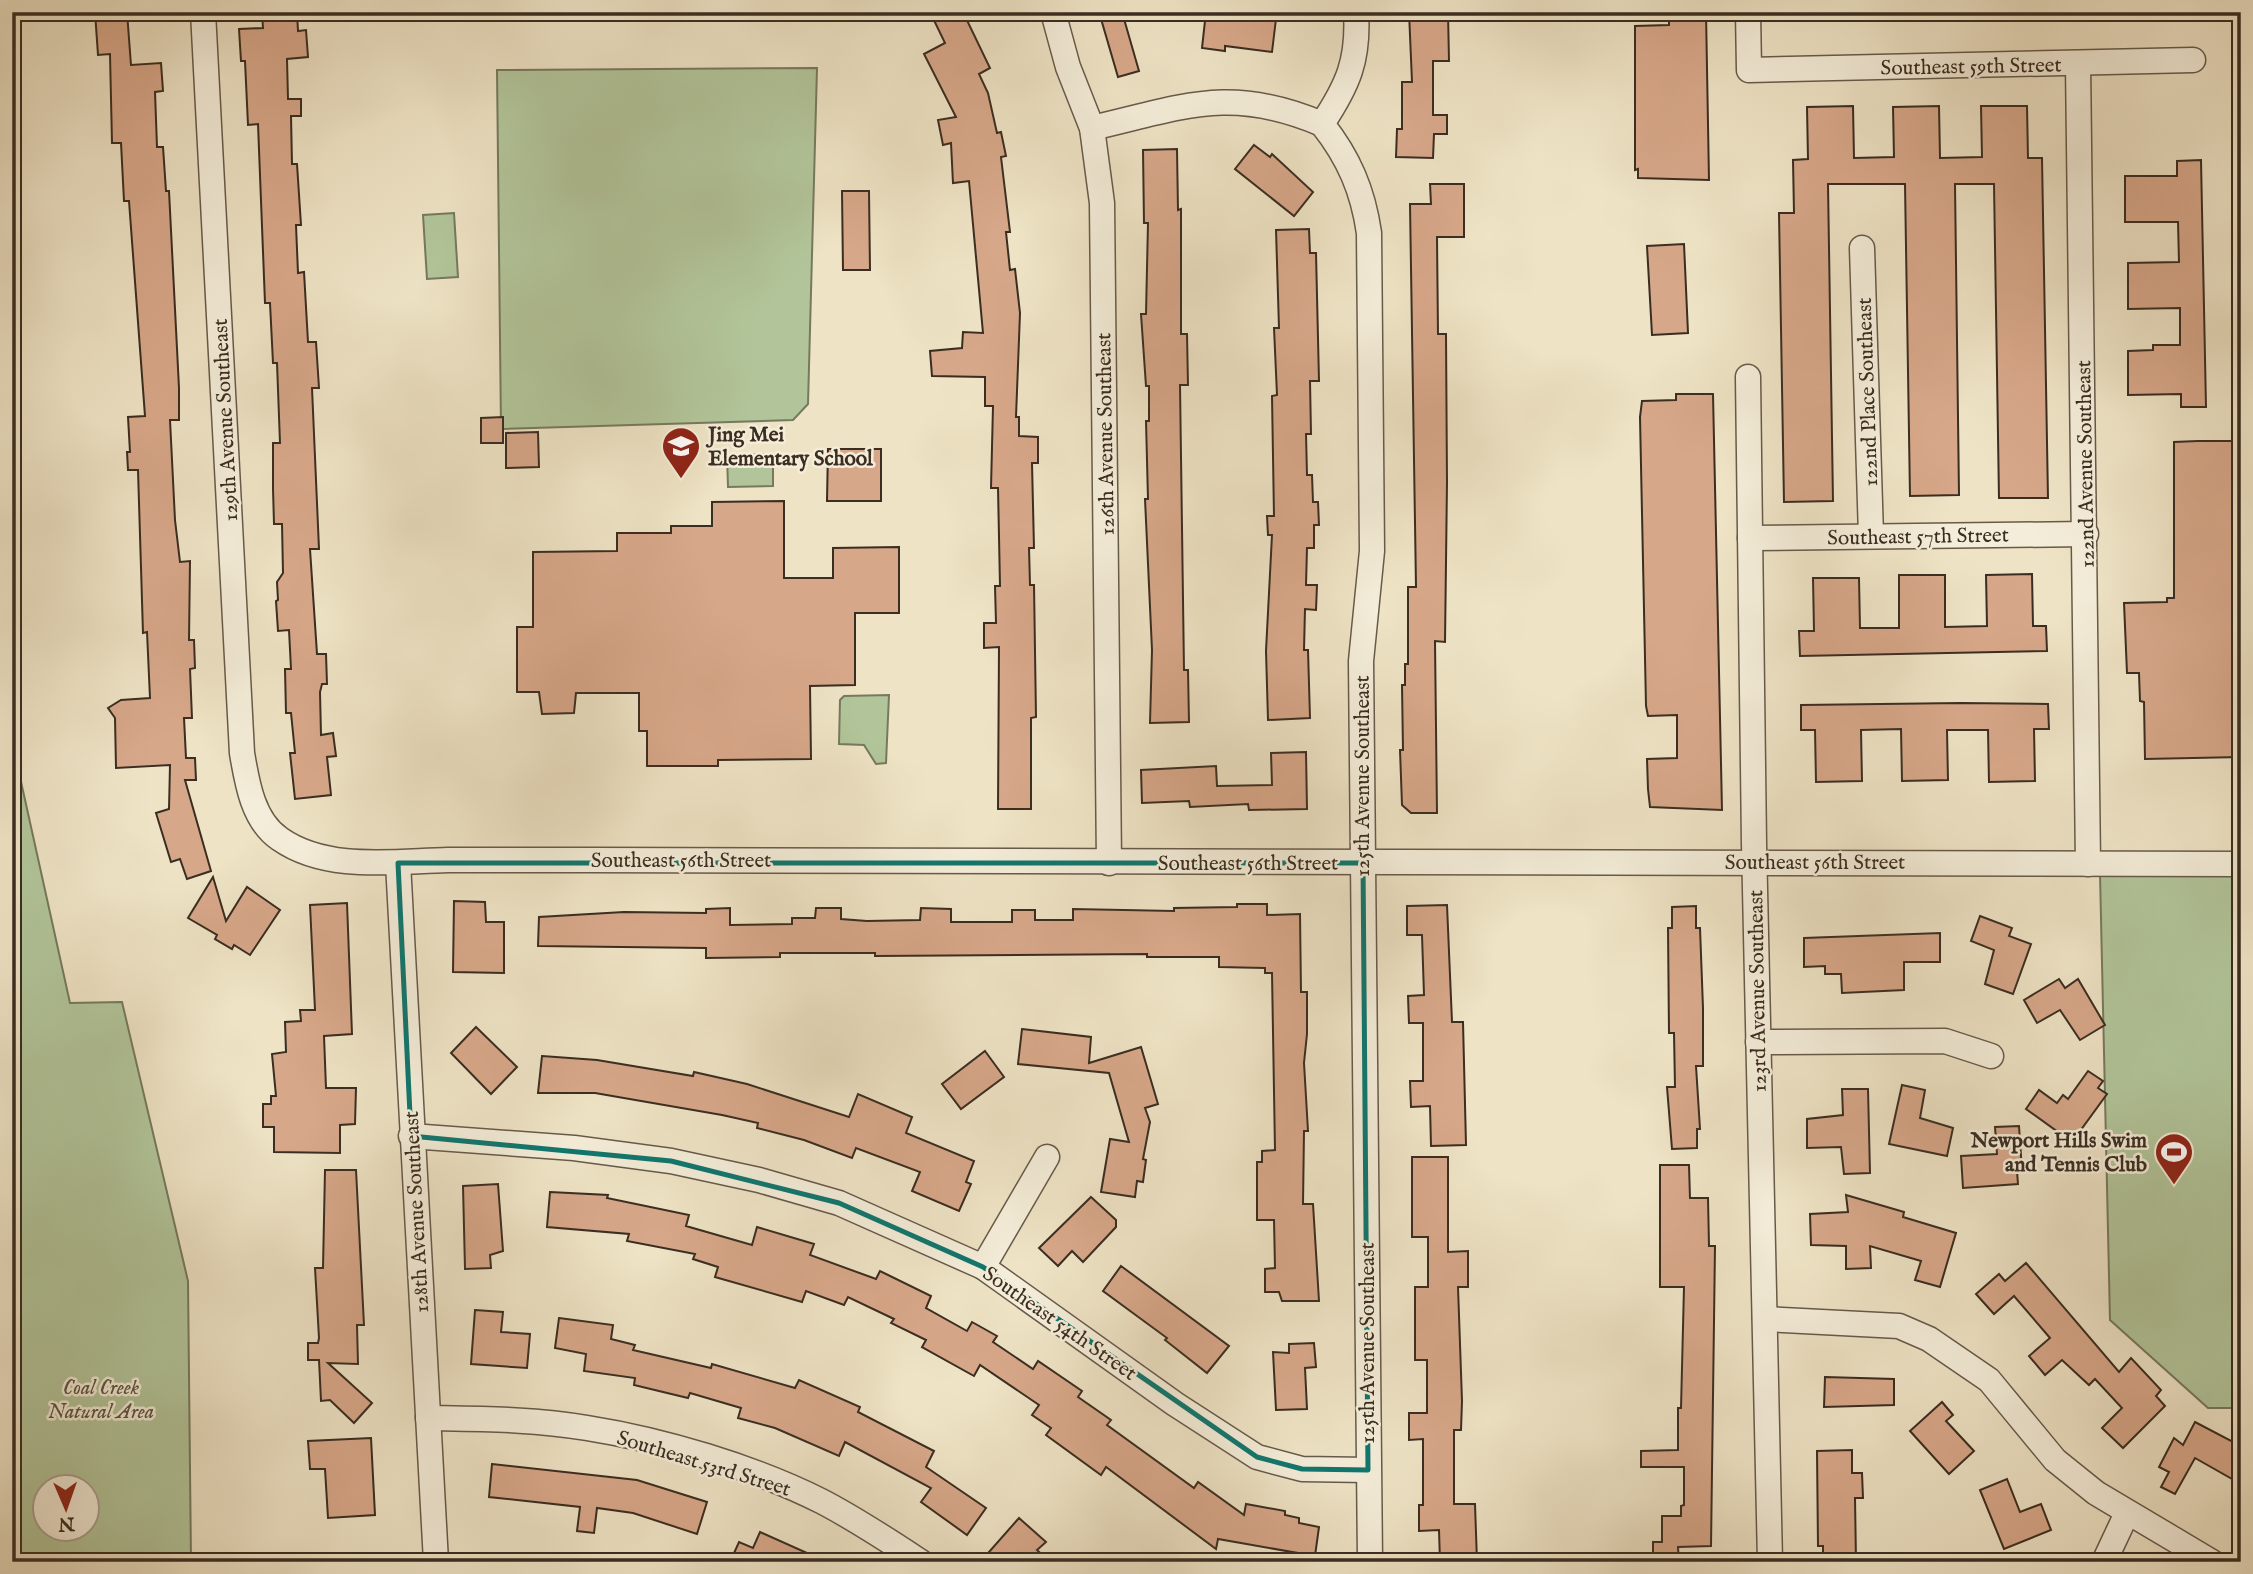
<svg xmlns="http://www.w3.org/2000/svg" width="2253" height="1574" font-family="'IM FELL English',serif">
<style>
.green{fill:#b2c59a;stroke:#76795e;stroke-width:2;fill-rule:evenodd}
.building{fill:#d7a789;stroke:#3a2d21;stroke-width:2}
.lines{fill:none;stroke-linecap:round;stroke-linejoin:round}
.minor-casing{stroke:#675a4a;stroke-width:27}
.minor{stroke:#f4edd9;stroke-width:24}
.marked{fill:none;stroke:#0f766e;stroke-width:5;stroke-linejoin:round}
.labels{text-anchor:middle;stroke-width:5;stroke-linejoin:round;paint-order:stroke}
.street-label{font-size:21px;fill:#3a2d21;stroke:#f4edd9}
.poi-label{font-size:21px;font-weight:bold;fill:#3a2d21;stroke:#f4edd9;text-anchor:start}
.park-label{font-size:21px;font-style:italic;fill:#58533f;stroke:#f4edd9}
</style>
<rect width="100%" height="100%" fill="#eee3c5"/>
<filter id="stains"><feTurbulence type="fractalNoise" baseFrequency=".00286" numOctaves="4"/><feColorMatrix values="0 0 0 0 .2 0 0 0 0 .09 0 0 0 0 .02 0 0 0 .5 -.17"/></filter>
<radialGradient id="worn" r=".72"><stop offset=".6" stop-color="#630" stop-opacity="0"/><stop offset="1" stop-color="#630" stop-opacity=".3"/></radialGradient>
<g class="green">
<polygon points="817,68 808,404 793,420 501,429 497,70"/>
<polygon points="454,213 458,277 427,279 423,215"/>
<polygon points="773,454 773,486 728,487 727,455"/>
<polygon points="889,695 886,763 876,764 864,745 839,744 840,700 844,696"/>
<path d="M 12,741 L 70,1003 L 122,1002 L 188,1281 L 191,1562 L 12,1562 ZM 88,1486 L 88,1528 L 46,1528 L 46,1486 Z"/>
<polygon points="2100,874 2241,874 2241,1408 2208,1408 2110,1320"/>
</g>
<g class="building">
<polygon points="95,12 127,12 131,65 161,63 163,91 155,92 157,147 163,147 166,191 169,191 179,388 179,420 170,420 175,520 180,562 190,561 189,640 194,640 195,668 190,669 192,718 184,718 186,758 195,758 196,780 185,780 211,871 187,879 180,859 171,862 156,813 169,809 170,765 116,768 115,718 108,708 121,700 150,698 147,632 143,633 138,470 128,470 127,452 130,452 128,417 145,416 129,201 124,201 121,143 112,143 110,54 98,55"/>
<polygon points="262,12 297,12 298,31 306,30 308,57 287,59 288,99 301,99 301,116 291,116 292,164 297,164 301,225 296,225 298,273 304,272 308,342 316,342 319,388 312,388 319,549 310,549 317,654 326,654 327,684 322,684 320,692 321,735 333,733 336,756 327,757 331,795 295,799 290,753 295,753 291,713 286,713 285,669 291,669 289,630 278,631 276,601 278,600 277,582 283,573 282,524 274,524 273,489 273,443 280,443 277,363 273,363 270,303 265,303 258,124 248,125 245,61 241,61 239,29 263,28"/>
<polygon points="930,12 963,12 990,68 979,74 988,93 997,133 1001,132 1006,156 1001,157 1010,232 1006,232 1010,270 1015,269 1020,313 1016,417 1019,417 1019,436 1038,437 1038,463 1032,463 1034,548 1029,548 1030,585 1034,585 1036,717 1031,718 1031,809 998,809 999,647 984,648 984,623 996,623 995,586 1000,586 998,488 991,488 993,406 985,406 985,377 932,376 930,351 962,348 963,332 983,333 969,181 953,183 951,143 943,145 938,120 956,117 924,54 945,43"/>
<polygon points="1099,12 1122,12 1139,71 1118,77"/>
<polygon points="1206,12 1276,19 1272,52 1225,46 1225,51 1202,48"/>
<polygon points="1409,12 1448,12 1449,61 1433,61 1433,115 1447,115 1447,134 1434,134 1433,158 1396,157 1397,129 1402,129 1402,82 1412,82"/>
<polygon points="1669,12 1706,12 1709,180 1638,178 1638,169 1635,170 1635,26 1669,25"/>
<polygon points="1853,106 1854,158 1894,157 1893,107 1939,106 1940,158 1982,157 1981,106 2027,106 2028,158 2042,158 2048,498 1999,498 1994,184 1955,184 1959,495 1910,496 1905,184 1828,184 1833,501 1784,502 1779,213 1794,213 1793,160 1808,159 1807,107"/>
<polygon points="1254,145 1270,157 1272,154 1313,192 1294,216 1235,169"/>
<polygon points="1177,149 1178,210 1181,209 1181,334 1187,334 1188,385 1180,385 1184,670 1188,670 1189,722 1150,723 1152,650 1145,499 1148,499 1146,421 1149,421 1149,386 1146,386 1141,314 1146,314 1148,223 1144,223 1143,150"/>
<polygon points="2201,160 2206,407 2181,407 2181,394 2128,395 2128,351 2153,350 2153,345 2180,345 2180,308 2128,309 2128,263 2179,262 2178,222 2125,222 2125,176 2177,176 2177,161"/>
<polygon points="1430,184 1464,184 1464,237 1437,237 1438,334 1446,334 1447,482 1445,642 1435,641 1437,813 1411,813 1402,805 1400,750 1403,750 1402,685 1405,685 1405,664 1408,664 1408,587 1416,587 1410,204 1431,204"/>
<polygon points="842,191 869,191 870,270 843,270"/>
<polygon points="1309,229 1310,253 1316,253 1319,381 1310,381 1311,434 1306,434 1307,475 1312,475 1313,502 1318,502 1319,525 1314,525 1314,548 1307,548 1306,585 1317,585 1316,610 1305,609 1304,650 1308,650 1310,718 1268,720 1266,651 1272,535 1268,535 1267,516 1274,516 1272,396 1277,395 1274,328 1279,328 1276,230"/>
<polygon points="1684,244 1688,333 1652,335 1647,246"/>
<polygon points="1676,394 1713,394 1722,810 1650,807 1648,789 1647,759 1677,758 1677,715 1648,716 1646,706 1640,417 1642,401 1676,400"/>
<polygon points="503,417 503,443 481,443 481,418"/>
<polygon points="538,432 539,467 506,468 506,433"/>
<polygon points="2198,441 2241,441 2241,757 2145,759 2144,702 2140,701 2139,673 2127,673 2124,603 2167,602 2167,598 2174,598 2174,442"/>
<polygon points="828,449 881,449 881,501 827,501"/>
<polygon points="784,501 784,578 833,578 833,548 899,547 899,613 855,613 855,685 810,686 811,759 718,760 718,766 647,766 647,731 639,731 639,693 576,693 574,713 542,714 539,692 517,692 517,627 533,627 533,552 617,551 617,533 671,533 671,526 712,526 712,502"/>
<polygon points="2032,574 2033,626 2046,626 2047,651 1800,656 1799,631 1814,631 1813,578 1859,578 1860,628 1899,628 1899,575 1945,575 1945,627 1987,626 1986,575"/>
<polygon points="1961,703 2048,704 2049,729 2034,729 2035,781 1989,782 1988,730 1947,730 1948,780 1902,781 1901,729 1861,730 1862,781 1816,782 1815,730 1801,730 1801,705"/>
<polygon points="1306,752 1307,809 1249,810 1248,804 1190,807 1189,801 1142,803 1141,770 1216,766 1217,786 1272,785 1271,753"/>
<polygon points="213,877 226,921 247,887 280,910 250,955 234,945 232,949 215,939 217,935 188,918"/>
<polygon points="454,901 485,902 486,922 504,922 504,973 453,972"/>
<polygon points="347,903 352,1034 324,1036 326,1088 356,1088 355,1124 340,1125 340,1153 274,1152 274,1127 263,1127 263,1104 271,1104 271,1096 276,1096 272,1054 286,1052 285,1022 301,1021 300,1010 315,1010 310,905"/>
<polygon points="1237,904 1267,904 1267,915 1300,914 1301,992 1307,992 1307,1034 1304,1063 1308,1131 1304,1131 1303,1204 1313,1204 1319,1301 1282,1301 1279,1292 1265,1292 1265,1269 1275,1268 1274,1220 1257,1220 1257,1162 1262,1162 1262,1151 1275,1150 1272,973 1265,973 1265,968 1219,967 1219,957 1147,957 1147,954 875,956 875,953 780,953 780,957 706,958 706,948 538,946 539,917 624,912 706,913 706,909 730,908 730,925 792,924 792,918 815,918 816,908 841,908 841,919 867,921 920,920 921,908 951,909 951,922 1012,922 1012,910 1035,910 1035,920 1073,920 1073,909 1174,911 1174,908 1237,907"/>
<polygon points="1447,905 1452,1022 1463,1022 1466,1145 1431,1146 1430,1106 1411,1107 1410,1081 1423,1081 1423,1023 1409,1023 1408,996 1424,995 1422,935 1407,935 1407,906"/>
<polygon points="1696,906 1696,928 1700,928 1703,1008 1703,1066 1696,1066 1700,1129 1697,1129 1697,1148 1672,1149 1667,1087 1675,1087 1674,1033 1669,1033 1668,928 1672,928 1672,907"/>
<polygon points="1980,916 2012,928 2009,936 2031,944 2013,994 1985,984 1994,950 1971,941"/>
<polygon points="1940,933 1940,962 1904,962 1904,990 1842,993 1841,974 1825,974 1825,966 1804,967 1804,938"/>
<polygon points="2059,979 2065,988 2078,979 2105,1025 2080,1040 2060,1010 2037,1023 2024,1000"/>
<polygon points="476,1027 517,1067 491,1094 451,1053"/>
<polygon points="1022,1029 1091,1037 1089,1063 1141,1047 1158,1104 1145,1108 1150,1122 1143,1159 1146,1160 1143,1182 1137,1181 1135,1197 1101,1192 1110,1139 1129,1142 1109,1073 1018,1064"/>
<polygon points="985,1051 1004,1077 961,1109 942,1084"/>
<polygon points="542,1056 597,1060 693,1076 694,1072 747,1084 849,1117 858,1094 912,1117 906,1133 974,1161 966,1182 971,1184 959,1211 912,1191 920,1172 856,1148 852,1158 804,1140 757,1128 758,1123 722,1115 595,1093 538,1093"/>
<polygon points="2088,1071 2103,1081 2098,1088 2107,1094 2072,1142 2026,1109 2039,1090 2057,1103 2063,1095 2068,1099"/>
<polygon points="1902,1085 1925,1090 1920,1118 1953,1128 1947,1156 1889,1144"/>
<polygon points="1842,1089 1868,1089 1870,1173 1844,1174 1841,1147 1807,1148 1807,1119 1843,1115"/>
<polygon points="2019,1126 2022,1171 2017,1171 2018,1184 1963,1188 1961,1156 1997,1154 1995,1127"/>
<polygon points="1412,1157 1448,1157 1448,1252 1468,1251 1468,1287 1458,1287 1462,1401 1461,1430 1454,1430 1454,1504 1475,1504 1477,1562 1440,1562 1439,1530 1419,1531 1419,1505 1423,1505 1423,1439 1409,1440 1409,1413 1427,1413 1427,1360 1415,1360 1415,1287 1428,1287 1428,1237 1412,1237"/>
<polygon points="1660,1165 1689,1165 1690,1198 1708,1198 1709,1246 1715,1246 1711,1546 1678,1547 1679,1562 1653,1562 1653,1542 1662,1542 1662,1516 1681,1516 1681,1506 1684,1505 1684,1467 1641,1467 1641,1451 1678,1450 1678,1408 1681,1408 1684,1287 1660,1287"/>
<polygon points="325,1170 356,1170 364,1325 357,1325 358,1364 328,1363 372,1403 354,1423 330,1400 321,1401 319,1360 308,1360 308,1343 318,1343 319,1338 315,1268 323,1268"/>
<polygon points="498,1184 503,1251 490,1255 491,1268 465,1269 463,1186"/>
<polygon points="550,1192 608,1195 607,1198 689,1215 686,1226 752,1245 757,1227 814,1244 810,1255 876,1279 880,1271 931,1296 926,1308 967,1331 972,1322 997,1336 993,1342 1033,1369 1038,1361 1082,1391 1078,1397 1111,1420 1107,1425 1194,1488 1198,1482 1244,1515 1246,1504 1285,1511 1285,1515 1299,1518 1299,1523 1319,1527 1315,1556 1218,1539 1216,1549 1106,1467 1101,1475 1046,1435 1051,1428 1032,1415 1039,1405 980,1365 974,1376 922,1347 926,1340 891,1323 894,1319 848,1297 844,1305 806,1291 802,1302 715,1277 718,1267 693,1259 695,1254 627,1241 629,1234 547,1227"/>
<polygon points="1846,1195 1904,1212 1903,1217 1956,1233 1940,1287 1915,1280 1921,1261 1870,1246 1871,1268 1846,1269 1846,1246 1811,1245 1810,1214 1848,1212"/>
<polygon points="1091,1197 1116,1220 1116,1227 1083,1262 1072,1251 1058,1266 1039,1248"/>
<polygon points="2026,1263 2119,1372 2131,1358 2161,1390 2156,1396 2165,1406 2123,1448 2102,1428 2122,1408 2095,1379 2089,1385 2062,1360 2045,1375 2029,1356 2050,1338 2014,1296 1994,1314 1976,1294 1999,1274 2005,1281"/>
<polygon points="1121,1266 1229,1346 1207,1373 1165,1340 1167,1338 1103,1291"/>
<polygon points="475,1310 503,1312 501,1332 530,1334 527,1368 471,1364"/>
<polygon points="559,1318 613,1325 611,1339 635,1345 633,1350 711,1368 712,1364 795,1388 799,1380 860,1407 858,1412 934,1451 926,1467 986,1508 967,1535 921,1502 931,1488 845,1442 839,1456 775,1428 738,1418 741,1408 690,1393 688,1398 634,1385 635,1378 584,1371 586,1354 555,1348"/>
<polygon points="1314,1343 1316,1367 1305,1368 1307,1409 1276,1410 1273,1352 1289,1353 1289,1344"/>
<polygon points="1825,1377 1894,1379 1894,1405 1824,1407"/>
<polygon points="1942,1402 1953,1415 1946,1421 1974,1451 1949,1474 1910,1431"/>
<polygon points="2195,1422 2241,1446 2241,1484 2195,1458 2175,1494 2161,1487 2169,1472 2159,1467 2174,1438 2183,1445"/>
<polygon points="371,1438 375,1515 328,1518 325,1469 310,1469 308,1441"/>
<polygon points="1852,1450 1852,1473 1862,1473 1863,1498 1855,1498 1856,1562 1823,1562 1823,1546 1818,1546 1817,1451"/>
<polygon points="492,1464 637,1480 707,1502 697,1534 633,1513 597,1508 594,1533 577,1531 580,1507 489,1497"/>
<polygon points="2007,1479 2020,1512 2041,1504 2051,1530 2004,1549 1980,1490"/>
<polygon points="1019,1518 1046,1542 1037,1550 1050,1562 999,1562 989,1552"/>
<polygon points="760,1532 827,1562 730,1562 739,1542 753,1548"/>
</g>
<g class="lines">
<defs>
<g id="minor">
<path d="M 203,12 L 242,753 C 247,783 253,821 280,839 C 327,872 395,861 448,860 C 496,860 544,860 592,860 L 2241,864"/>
<polyline points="1053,12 1068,67 1092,128 1102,203 1109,863"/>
<path d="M 1356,12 C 1359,60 1348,85 1322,124 C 1349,158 1363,191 1369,233 L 1372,551 L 1361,661 L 1370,1562"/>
<polyline points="1748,12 1749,70 2193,60"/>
<polyline points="2078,64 2088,864"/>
<path d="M 1092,128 C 1184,107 1230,85 1322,124"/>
<polyline points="1862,248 1871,536"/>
<polyline points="1748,377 1754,844 1770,1562"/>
<polyline points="1750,538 2086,534"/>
<polyline points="398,863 436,1562"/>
<polyline points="1758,1042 1945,1041 1991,1056"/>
<polyline points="411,1136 574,1148 671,1161 759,1180 839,1203 983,1267 1175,1404 1257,1457 1302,1469 1368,1470"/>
<polyline points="983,1267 1047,1157"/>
<polyline points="1765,1319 1899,1326 1929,1339 1989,1380 2055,1460 2096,1493 2212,1562"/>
<path d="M 428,1418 C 481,1419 535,1419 587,1428 C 663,1440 753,1467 821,1501 C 856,1519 889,1541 921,1562"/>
<polyline points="2104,1562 2127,1513"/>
</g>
</defs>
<use href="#minor" class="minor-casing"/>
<use href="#minor" class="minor"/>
</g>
<path class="marked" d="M 398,863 L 1363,863 L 1368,1470 L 1302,1469 L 1257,1457 L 983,1267 L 839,1203 L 671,1161 L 411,1136 Z"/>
<defs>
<symbol id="school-pin" viewBox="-11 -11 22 30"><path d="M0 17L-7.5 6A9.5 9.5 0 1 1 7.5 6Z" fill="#8f2418" stroke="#f4edd9"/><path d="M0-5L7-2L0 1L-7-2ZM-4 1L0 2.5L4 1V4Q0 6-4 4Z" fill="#fff"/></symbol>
<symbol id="stadium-pin" viewBox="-11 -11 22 30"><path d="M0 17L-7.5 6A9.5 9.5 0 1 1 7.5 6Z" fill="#8f2418" stroke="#f4edd9"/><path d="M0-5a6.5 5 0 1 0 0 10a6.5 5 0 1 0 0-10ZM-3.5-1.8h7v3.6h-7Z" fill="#fff"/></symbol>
</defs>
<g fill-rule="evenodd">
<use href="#school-pin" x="659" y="424" width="44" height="60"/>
<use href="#stadium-pin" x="2152" y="1130" width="44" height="60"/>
</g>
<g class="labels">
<g class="street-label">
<text transform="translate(1971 66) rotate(-1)" y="7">Southeast 59th Street</text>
<text transform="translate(1867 392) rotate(-92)" y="7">122nd Place Southeast</text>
<text transform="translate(225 420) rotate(-93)" y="7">129th Avenue Southeast</text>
<text transform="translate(1105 434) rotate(-91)" y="7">126th Avenue Southeast</text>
<text transform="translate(2085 464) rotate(-91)" y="7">122nd Avenue Southeast</text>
<text transform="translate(1918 536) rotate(-1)" y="7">Southeast 57th Street</text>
<text transform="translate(1362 776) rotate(-90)" y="7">125th Avenue Southeast</text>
<text x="681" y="867">Southeast 56th Street</text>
<text x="1815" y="869">Southeast 56th Street</text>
<text x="1248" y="870">Southeast 56th Street</text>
<text transform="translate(1757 991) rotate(-91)" y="7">123rd Avenue Southeast</text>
<text transform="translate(416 1212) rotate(-93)" y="7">128th Avenue Southeast</text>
<text transform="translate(1060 1323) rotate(35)" y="7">Southeast 54th Street</text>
<text transform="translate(1367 1343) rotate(-90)" y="7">125th Avenue Southeast</text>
<text transform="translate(704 1463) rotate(17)" y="7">Southeast 53rd Street</text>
</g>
<g class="poi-label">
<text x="708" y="441">Jing Mei<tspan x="708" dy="24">Elementary School</tspan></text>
<text x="2147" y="1147" text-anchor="end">Newport Hills Swim<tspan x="2147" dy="24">and Tennis Club</tspan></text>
</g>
<g class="park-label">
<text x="101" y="1394">Coal Creek<tspan x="101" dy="24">Natural Area</tspan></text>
</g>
</g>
<rect width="2253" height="1574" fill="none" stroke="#eee3c5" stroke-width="42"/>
<rect x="14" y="14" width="2225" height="1546" fill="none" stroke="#3a2d21" stroke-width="3.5"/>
<rect x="21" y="21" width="2211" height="1532" fill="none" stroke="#3a2d21" stroke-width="2"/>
<g transform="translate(66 1508) rotate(178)"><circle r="33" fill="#f4edd9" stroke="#aaa08f" stroke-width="2"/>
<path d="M0-5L12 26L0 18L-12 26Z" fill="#8f2418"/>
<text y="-10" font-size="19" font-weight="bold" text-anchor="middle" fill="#3a2d21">N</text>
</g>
<rect width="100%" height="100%" filter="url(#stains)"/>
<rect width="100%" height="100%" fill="url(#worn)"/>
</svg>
